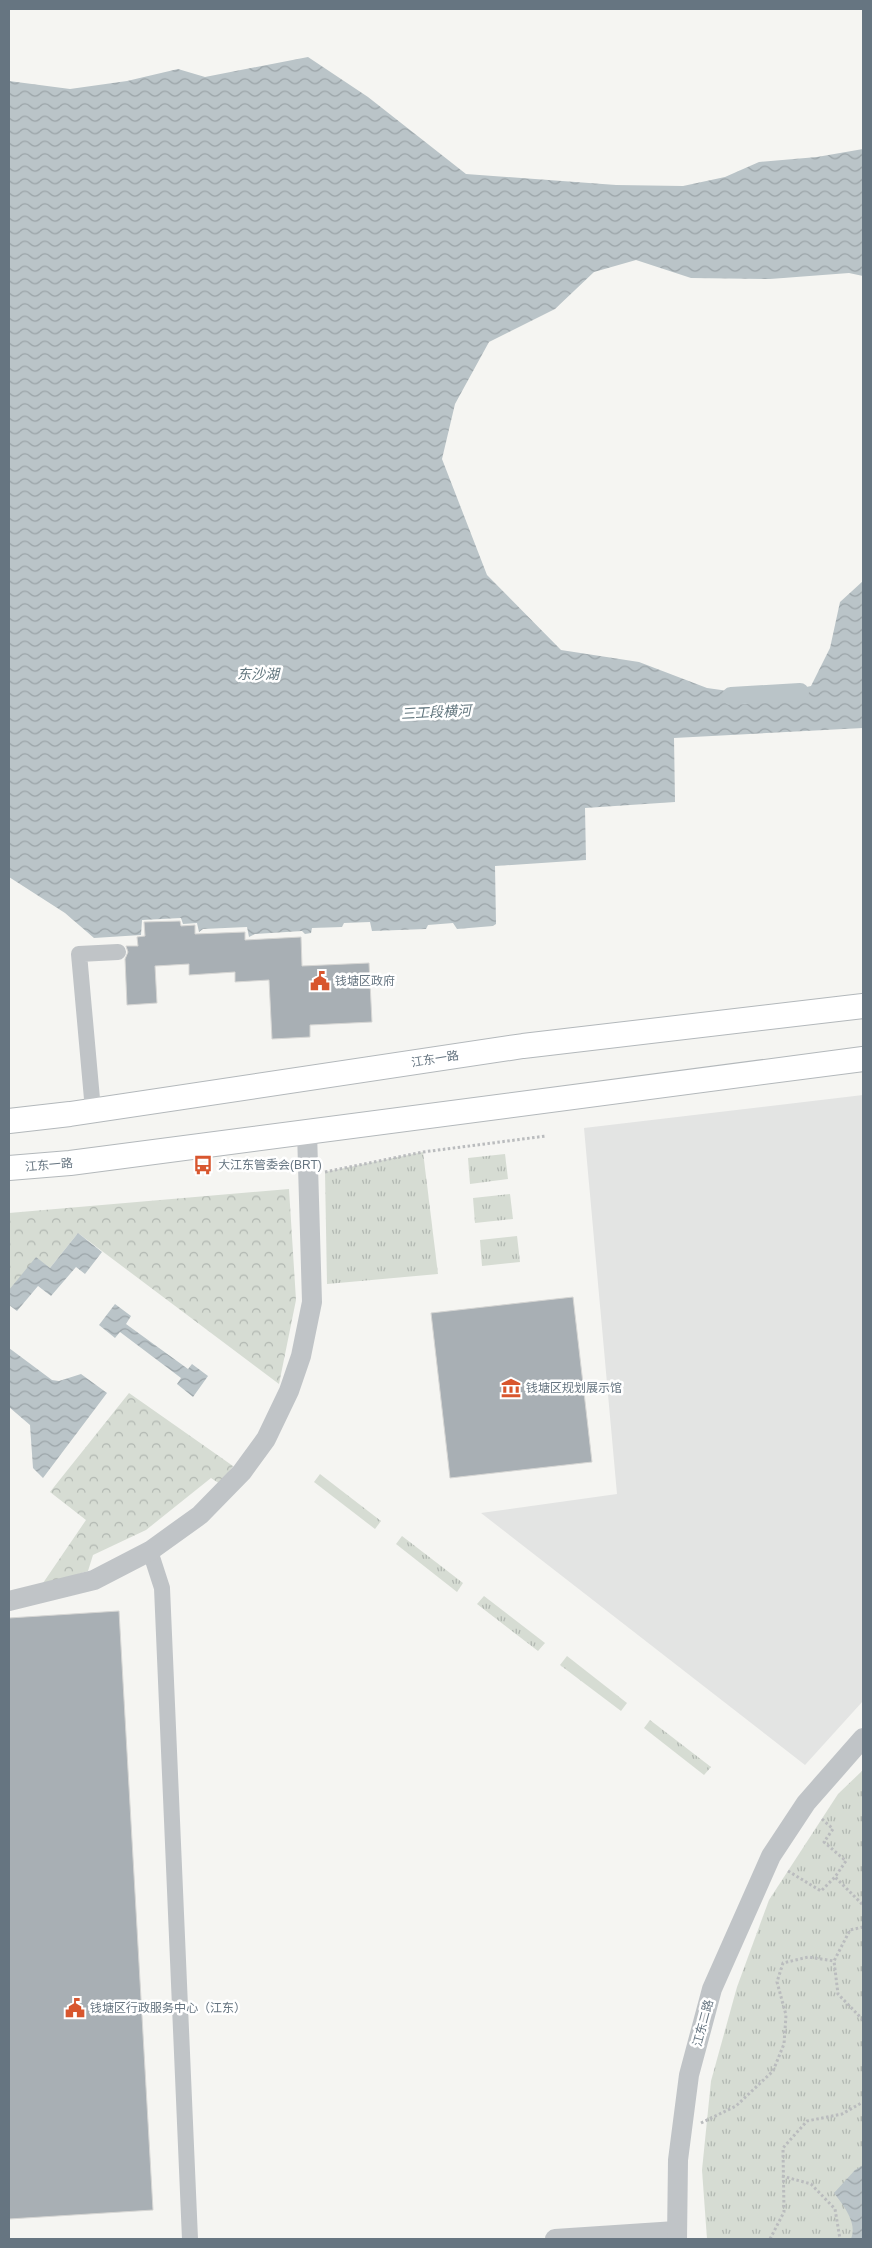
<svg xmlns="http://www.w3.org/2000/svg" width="872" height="2248" font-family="Helvetica,'Noto Sans SC',sans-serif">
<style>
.built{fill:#e3e4e3}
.grass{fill:url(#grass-tufts)}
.forest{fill:url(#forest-crowns)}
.water{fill:url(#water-waves)}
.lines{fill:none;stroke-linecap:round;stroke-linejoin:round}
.canal{stroke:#bac4c8;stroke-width:18}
.building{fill:#a8afb4;stroke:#d6d6d4}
.secondary-casing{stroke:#b3b8bb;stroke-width:26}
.path{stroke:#babcbe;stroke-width:3;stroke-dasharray:2.5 2.5;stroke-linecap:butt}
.minor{stroke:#c0c4c7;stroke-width:16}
.tertiary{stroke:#c0c4c7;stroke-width:20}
.secondary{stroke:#fff;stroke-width:24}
.labels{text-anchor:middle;stroke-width:5;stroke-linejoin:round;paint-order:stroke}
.poi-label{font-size:12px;fill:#667581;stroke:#fff;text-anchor:start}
.street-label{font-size:12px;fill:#667581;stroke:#fff}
.water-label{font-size:14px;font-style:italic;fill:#62767e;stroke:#fff}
</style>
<defs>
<pattern id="grass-tufts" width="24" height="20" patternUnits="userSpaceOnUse" patternTransform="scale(1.25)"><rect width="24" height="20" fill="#d6dcd3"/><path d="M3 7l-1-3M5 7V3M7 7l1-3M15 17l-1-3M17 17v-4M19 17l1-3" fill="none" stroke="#b1b7b1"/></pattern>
<pattern id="forest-crowns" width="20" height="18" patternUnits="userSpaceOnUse" patternTransform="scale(1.25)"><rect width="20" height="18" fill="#d6dcd3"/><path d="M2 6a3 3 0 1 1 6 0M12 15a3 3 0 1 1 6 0" fill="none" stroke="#b1b7b1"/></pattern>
<pattern id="water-waves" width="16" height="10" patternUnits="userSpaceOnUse" patternTransform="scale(1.25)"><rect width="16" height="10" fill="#bac4c8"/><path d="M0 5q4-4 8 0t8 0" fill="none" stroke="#9ba4a8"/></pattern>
</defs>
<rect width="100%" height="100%" fill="#f5f5f2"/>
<polygon class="built" points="863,1095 863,1701 805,1765 481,1513 617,1494 584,1128"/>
<g class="grass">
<polygon points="423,1152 438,1274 327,1284 325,1172"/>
<polygon points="505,1154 508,1179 470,1184 468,1158"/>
<polygon points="510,1194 513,1219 475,1223 473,1198"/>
<polygon points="517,1236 520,1262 482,1266 480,1240"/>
<polygon points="320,1474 381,1521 375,1529 314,1482"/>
<polygon points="402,1536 463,1583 457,1592 396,1544"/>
<polygon points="484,1596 545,1643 538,1651 477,1604"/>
<polygon points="567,1656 627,1703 621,1711 560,1665"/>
<polygon points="650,1720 711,1767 704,1775 644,1728"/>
<polygon points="863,1770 863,2239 707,2239 702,2170 711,2081 737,1987 769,1900 838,1794"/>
</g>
<g class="forest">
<polygon points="289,1189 296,1300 279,1384 78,1233 50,1268 9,1290 9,1213"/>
<polygon points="129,1393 233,1466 220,1484 211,1478 146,1530 93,1555 88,1571 41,1586 86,1520 50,1492"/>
</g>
<g class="water">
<polygon points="308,57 368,97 466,174 616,185 683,186 725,177 759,162 817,157 863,149 863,276 849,273 770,279 691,278 636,260 594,272 555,309 489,342 455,404 442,459 487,575 561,650 639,662 707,688 764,696 811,686 830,648 840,602 863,581 863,728 674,738 675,802 585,808 586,860 495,866 496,924 493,926 457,929 453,923 428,925 426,929 372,931 370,922 344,923 342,927 312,928 311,933 305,934 302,931 255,934 249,937 247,927 203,929 199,932 197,923 183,924 181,918 142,920 141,935 94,938 65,913 9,877 9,81 70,89 127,81 178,69 205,77"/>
<polygon points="78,1233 102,1252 85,1274 76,1267 51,1296 38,1286 17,1311 9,1305 9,1290 36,1257 50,1268"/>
<polygon points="115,1304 131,1316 126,1324 188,1369 192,1364 208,1376 193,1397 177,1384 181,1378 120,1332 115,1338 99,1325"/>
<polygon points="9,1348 52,1380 59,1381 81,1374 107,1393 43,1478 33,1468 30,1425 9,1407"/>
<path d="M 863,2165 L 863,2239 L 851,2239 C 858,2223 843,2205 834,2193 L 855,2170 Z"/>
</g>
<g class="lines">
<polyline class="canal" points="731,696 800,692"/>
</g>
<g class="building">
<polygon points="180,921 181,926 195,925 195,934 245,932 245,940 301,937 302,966 369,963 372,1022 310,1025 310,1037 272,1039 269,980 235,982 235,972 189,975 189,964 155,966 157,1003 127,1005 125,959 128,952 126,946 138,946 137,937 145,936 144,922"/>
<polygon points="573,1297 592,1462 450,1478 431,1313"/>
<polygon points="119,1611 153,2210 9,2219 9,1618"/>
</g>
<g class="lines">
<defs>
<g id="secondary">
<polyline points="9,1121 70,1114 523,1046 863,1006"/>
<polyline points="9,1168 70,1163 863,1059"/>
</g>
</defs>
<use href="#secondary" class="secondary-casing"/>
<g class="path">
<polyline points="325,1172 423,1152 546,1136"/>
<polyline points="822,1819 833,1829 824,1842 846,1861 835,1877 863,1905"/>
<polyline points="788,1871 821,1891 835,1877"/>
<polyline points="863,1927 850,1930 834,1961 838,1994 863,2020"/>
<polyline points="701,2123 736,2106 773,2071 784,2044 786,2015 777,1982 783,1963 808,1957 834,1961"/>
<polyline points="782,2176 811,2184 835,2209 840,2239"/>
<polyline points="770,2239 784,2212 783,2148 807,2121 842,2114 863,2102"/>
</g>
<g class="minor">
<polyline points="93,1110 79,954 118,952"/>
<polyline points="150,1551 162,1588 190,2239"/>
</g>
<g class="tertiary">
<polyline points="9,1601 94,1580 150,1551 200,1515 242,1472 266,1439 289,1391 301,1356 312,1302 307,1132"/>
<polyline points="555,2239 676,2231"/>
<polyline points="677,2239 678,2160 689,2075 712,1989 771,1856 806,1803 863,1738"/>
</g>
<use href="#secondary" class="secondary"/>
</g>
<defs>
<symbol id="civic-bare" viewBox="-9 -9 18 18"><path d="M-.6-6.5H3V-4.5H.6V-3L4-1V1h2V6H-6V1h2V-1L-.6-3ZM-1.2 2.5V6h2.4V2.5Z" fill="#d8562e" stroke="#fff" stroke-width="2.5" paint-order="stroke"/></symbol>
<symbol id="bus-bare" viewBox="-9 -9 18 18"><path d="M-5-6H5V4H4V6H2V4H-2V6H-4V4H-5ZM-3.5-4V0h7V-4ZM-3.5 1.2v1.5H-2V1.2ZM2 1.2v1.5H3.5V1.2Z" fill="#d8562e" stroke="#fff" stroke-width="2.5" paint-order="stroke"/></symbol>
<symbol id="museum-bare" viewBox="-9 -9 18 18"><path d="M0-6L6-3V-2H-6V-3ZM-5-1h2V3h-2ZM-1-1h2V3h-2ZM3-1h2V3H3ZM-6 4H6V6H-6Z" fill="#d8562e" stroke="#fff" stroke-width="2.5" paint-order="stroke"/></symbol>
</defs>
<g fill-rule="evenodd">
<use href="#civic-bare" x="306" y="967" width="28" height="28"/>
<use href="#bus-bare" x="189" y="1151" width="28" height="28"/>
<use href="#museum-bare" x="497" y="1374" width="28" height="28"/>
<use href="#civic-bare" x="61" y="1994" width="28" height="28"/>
</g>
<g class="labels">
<g class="poi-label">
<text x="335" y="985">钱塘区政府</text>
<text x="218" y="1169">大江东管委会(BRT)</text>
<text x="526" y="1392">钱塘区规划展示馆</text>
<text x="90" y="2012">钱塘区行政服务中心（江东）</text>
</g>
<g class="street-label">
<text transform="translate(435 1059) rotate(-9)" y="4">江东一路</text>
<text transform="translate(49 1165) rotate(-5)" y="4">江东一路</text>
<text transform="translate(703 2023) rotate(-75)" y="4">江东二路</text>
</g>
<g class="water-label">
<text x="258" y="679">东沙湖</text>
<text transform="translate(436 712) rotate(-3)" y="5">三工段横河</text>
</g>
</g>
<rect width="872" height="2248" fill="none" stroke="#667581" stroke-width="20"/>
</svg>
